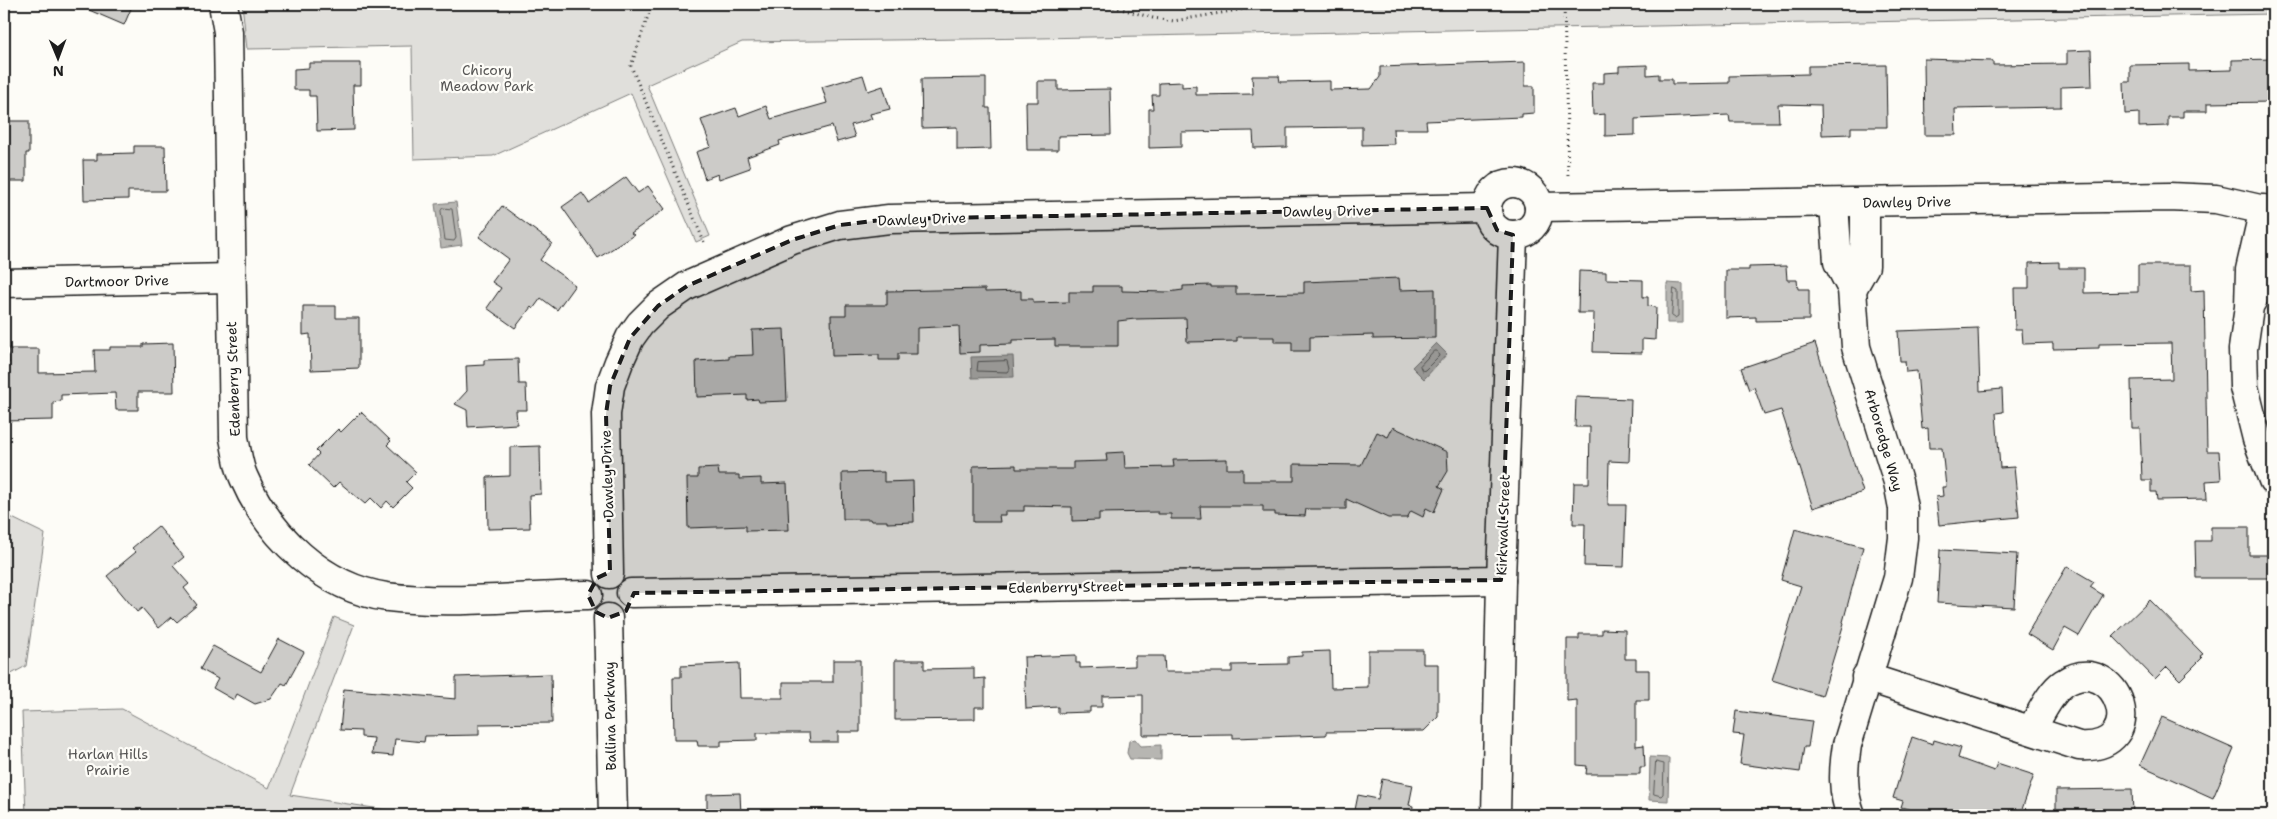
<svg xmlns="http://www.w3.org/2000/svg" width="2277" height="819" font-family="'Shantell Sans',sans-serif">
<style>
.green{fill:#e0dfdb;stroke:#7e7e7c}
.water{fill:#b7b6b2;stroke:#797876}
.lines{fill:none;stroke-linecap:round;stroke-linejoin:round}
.shore{stroke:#5a5a58;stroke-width:1}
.building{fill:#cccbc8;stroke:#1c1c1c}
.minor-casing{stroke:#1c1c1c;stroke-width:31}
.path{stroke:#1c1c1c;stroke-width:3;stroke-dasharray:1 4;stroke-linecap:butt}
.minor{stroke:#fdfcf7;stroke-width:28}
.marked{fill:#1c1c1c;fill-opacity:0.2;stroke:#1c1c1c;stroke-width:4;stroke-dasharray:10 6;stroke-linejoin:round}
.labels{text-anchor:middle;stroke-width:4.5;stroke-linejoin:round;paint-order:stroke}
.park-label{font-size:14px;fill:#575655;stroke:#fdfcf7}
.street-label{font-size:14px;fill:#1c1c1c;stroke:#fdfcf7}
</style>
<rect width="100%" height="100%" fill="#fdfcf7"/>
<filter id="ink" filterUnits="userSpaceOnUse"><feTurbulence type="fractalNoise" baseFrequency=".02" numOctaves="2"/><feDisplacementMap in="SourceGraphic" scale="10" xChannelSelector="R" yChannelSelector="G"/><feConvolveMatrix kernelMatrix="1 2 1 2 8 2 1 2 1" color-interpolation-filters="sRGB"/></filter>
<g filter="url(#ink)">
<g class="green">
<polygon points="242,4 2273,4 2273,14 1039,38 742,42 647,85 710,236 696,242 631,93 493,156 414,159 412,46 247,49"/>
<polygon points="4,514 45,534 26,666 4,678"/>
<polygon points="334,617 354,625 290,795 419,815 26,815 22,712 122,709 269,788"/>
</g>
<g class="water">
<polygon points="456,202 462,245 441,248 435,204"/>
<polygon points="1667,283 1683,284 1683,323 1667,323"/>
<polygon points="1436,343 1447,354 1424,379 1412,367"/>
<polygon points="1013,356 1014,377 972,378 971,357"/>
<polygon points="1135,739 1141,746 1161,745 1161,760 1130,759 1127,753 1129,741"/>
<polygon points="1650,757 1669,758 1668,801 1649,800"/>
</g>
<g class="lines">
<g class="shore">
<polygon points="443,208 452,209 456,238 454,241 445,240 441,211"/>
<polygon points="1674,289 1678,291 1678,316 1675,318 1672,316"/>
<polygon points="1434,351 1437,351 1439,356 1425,370 1422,371 1420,366"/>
<polygon points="1007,361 1009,369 1007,372 977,371 978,362"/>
<polygon points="1656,762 1664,764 1663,794 1661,796 1654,794"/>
</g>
</g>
<g class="building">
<polygon points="75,4 133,4 124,25"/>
<polygon points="2091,50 2092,86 2061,87 2061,107 1955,109 1956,135 1925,135 1924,59 1993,61 1993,65 2067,64 2067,51"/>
<polygon points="2273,59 2273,102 2207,103 2207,111 2183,111 2183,117 2168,117 2168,126 2139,127 2139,113 2125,114 2124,82 2130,82 2130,65 2189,64 2189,71 2232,70 2232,60"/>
<polygon points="1525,62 1525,86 1534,86 1534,113 1522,114 1522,117 1426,121 1427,129 1393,129 1394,144 1362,145 1362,127 1287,128 1287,147 1254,148 1253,131 1181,132 1181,147 1149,148 1149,109 1153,109 1152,95 1159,95 1159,83 1182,82 1182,87 1196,86 1196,95 1253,94 1252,76 1279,76 1280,82 1330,81 1330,90 1371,89 1380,77 1380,67"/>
<polygon points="309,63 361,63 361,85 353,85 354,130 317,131 316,96 309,96 309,90 294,90 294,69 309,68"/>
<polygon points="1647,65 1647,75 1659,74 1659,79 1672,79 1672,84 1729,83 1729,76 1808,74 1808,66 1886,65 1887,127 1851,127 1851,134 1822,135 1821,105 1778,104 1779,122 1730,122 1729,115 1635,119 1635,135 1605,136 1605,114 1593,115 1592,83 1604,83 1604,73 1619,72 1619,66"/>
<polygon points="863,75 868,91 883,86 890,109 870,114 872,119 851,125 855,137 837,142 832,126 779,141 780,145 747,157 750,168 719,179 718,174 705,179 696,152 711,147 701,120 736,108 739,116 766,106 771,119 827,103 822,87"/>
<polygon points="986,78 986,108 990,108 991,149 957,150 957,127 922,128 921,79"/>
<polygon points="1038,81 1058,81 1058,90 1110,89 1111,135 1058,136 1058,150 1027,150 1026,102 1038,102"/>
<polygon points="4,121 29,121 29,153 26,153 26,181 4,181"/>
<polygon points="134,146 165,146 166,191 128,191 128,199 84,200 83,160 97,160 97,154 134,153"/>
<polygon points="626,177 638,193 648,186 665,209 631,233 634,235 598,258 562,207 582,193 589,203"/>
<polygon points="502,206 552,243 540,260 575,285 557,310 541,298 533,309 531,307 515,328 487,308 501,288 492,282 509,259 479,237"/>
<polygon points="2059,262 2059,268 2084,268 2084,293 2138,292 2138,265 2191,265 2191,291 2204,290 2207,451 2219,451 2221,480 2206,481 2207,499 2157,500 2156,492 2151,492 2151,480 2142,480 2140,428 2132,428 2131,380 2172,379 2171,343 2099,344 2099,348 2053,349 2053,343 2023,344 2022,330 2015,330 2014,288 2029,288 2029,263"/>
<polygon points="1786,266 1787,280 1797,280 1798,289 1809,289 1809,320 1756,321 1756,317 1726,318 1726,270 1749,270 1749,267"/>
<polygon points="1579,271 1606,272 1606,279 1643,280 1643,297 1648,297 1648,306 1656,307 1655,340 1642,339 1642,353 1593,352 1594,313 1578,313"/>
<polygon points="1399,278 1400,290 1435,289 1435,338 1373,339 1373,335 1310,337 1310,351 1292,351 1292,342 1274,342 1274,337 1237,337 1237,341 1187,342 1186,318 1135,319 1118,321 1118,346 1055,346 1055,339 1012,340 1012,344 980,345 980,352 960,353 959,326 917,328 917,354 898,354 898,360 879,360 879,355 832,356 831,315 846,315 846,305 887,305 887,291 985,289 985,292 1021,291 1021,299 1033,299 1033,303 1069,302 1069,292 1093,292 1093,286 1122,286 1122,291 1168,292 1183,290 1183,286 1211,285 1211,287 1236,287 1236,294 1304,293 1304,282"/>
<polygon points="303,306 336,306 336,318 359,318 359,368 311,370 310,334 303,335"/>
<polygon points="1978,328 1980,391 2002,389 2003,412 1996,413 2000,468 2014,467 2019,517 1939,525 1936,497 1943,496 1942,487 1946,487 1942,448 1929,448 1928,428 1922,429 1917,371 1906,372 1905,361 1900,361 1898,331"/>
<polygon points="784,329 787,401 759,402 758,399 747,400 747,395 697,397 696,361 729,359 729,356 753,355 752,330"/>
<polygon points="173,343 174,392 138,392 138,410 116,410 115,393 61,395 61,401 53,402 53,420 4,421 4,363 9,363 8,349 39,349 39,373 95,372 94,350 110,350 110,347 143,347 143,344"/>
<polygon points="1815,343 1863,492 1813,508 1781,410 1764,415 1754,387 1749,390 1741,368"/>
<polygon points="518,359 519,384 526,384 527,410 516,410 517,424 468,427 467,410 455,404 467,391 466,366 484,365 484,360"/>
<polygon points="1576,397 1631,399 1629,462 1609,461 1608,505 1626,505 1624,567 1584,566 1585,524 1573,524 1574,483 1589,483 1590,427 1575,427"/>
<polygon points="361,412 391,441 387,445 416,472 406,482 412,488 393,507 387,501 381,508 371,498 365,504 339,482 333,488 309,465 319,454 316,451 338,429 341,432"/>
<polygon points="1393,427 1447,452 1448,471 1439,486 1444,489 1434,512 1426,508 1423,517 1411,511 1407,518 1388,518 1346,499 1346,509 1306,509 1305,516 1275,515 1275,512 1263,512 1263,506 1200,506 1201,519 1171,519 1171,514 1158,514 1158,512 1099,513 1099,520 1072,521 1072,507 1024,506 1024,511 1005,511 1005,515 999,515 1000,522 973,522 973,466 1016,465 1016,469 1073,469 1073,462 1107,461 1106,453 1124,452 1125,468 1174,467 1173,460 1227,459 1227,469 1243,469 1243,481 1294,481 1294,464 1361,465 1377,432 1388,437"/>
<polygon points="540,446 541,494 529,495 530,528 488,529 487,477 510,476 510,447"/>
<polygon points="718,468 719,475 739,475 739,479 761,478 761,484 787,483 789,530 746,531 746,526 688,528 687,478 698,478 698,469"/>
<polygon points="884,472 884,482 913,481 914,522 887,523 887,521 871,521 870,519 843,519 842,473"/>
<polygon points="158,526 184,557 173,566 189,584 184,588 197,605 177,622 172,617 159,628 142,608 137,612 107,576 136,552 132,548"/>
<polygon points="2211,527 2249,527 2249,555 2273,555 2273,578 2196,578 2195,541 2211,541"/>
<polygon points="1795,529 1863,547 1843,622 1844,623 1822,696 1772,680 1801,586 1781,580"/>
<polygon points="1940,550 2017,554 2014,607 1937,603"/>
<polygon points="2067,566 2094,582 2090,587 2103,595 2079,636 2065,628 2053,650 2027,634"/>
<polygon points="2150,600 2203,654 2200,656 2202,658 2180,680 2167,667 2155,679 2113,636"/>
<polygon points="1602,629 1625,630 1625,659 1636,659 1636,670 1649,670 1649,700 1636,700 1636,746 1644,745 1645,767 1640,767 1640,774 1586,774 1587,766 1577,765 1577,700 1567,701 1567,639 1579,639 1579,634 1602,634"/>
<polygon points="279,639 304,652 286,685 282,683 271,699 255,704 237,694 234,700 213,688 218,679 200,669 213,646 261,672"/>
<polygon points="1368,650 1423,650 1423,664 1438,664 1438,717 1424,731 1326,732 1326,735 1233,738 1233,734 1143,735 1143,695 1102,696 1102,707 1090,707 1090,712 1058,713 1058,707 1026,709 1024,657 1076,655 1076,663 1080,663 1080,668 1135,666 1135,656 1164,656 1165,672 1232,672 1232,665 1288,664 1288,657 1302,656 1302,652 1330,651 1331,688 1368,687"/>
<polygon points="833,660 860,660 860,732 838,732 838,742 810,742 809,733 757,733 757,740 721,741 721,746 698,746 697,740 674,740 673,677 681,677 681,666 739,663 740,698 783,698 783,682 833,682"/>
<polygon points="895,660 924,660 924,669 974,668 974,679 985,678 985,707 975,707 975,719 895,720"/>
<polygon points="551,674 552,723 479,724 479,735 425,736 424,742 395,739 393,756 372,754 374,738 361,737 361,731 340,730 344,689 456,699 456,677"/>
<polygon points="1736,711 1812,721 1808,747 1804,747 1800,772 1740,764 1744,735 1733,734"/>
<polygon points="2162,717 2234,749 2213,798 2140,765"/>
<polygon points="1912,737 1933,744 1934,740 1961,748 1958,758 1994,771 1997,763 2034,775 2020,815 1929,815 1901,807 1903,801 1893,798"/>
<polygon points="1382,779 1413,785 1409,805 1413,806 1412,815 1354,815 1358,795 1378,799"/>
<polygon points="2132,789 2133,815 2056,815 2056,790"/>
<polygon points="740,793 741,815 707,815 707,794"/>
</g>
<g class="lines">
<defs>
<g id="minor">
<path d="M 223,4 L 228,32 L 234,438 C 237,451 238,466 244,478 C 269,536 323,588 387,597 C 453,605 522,596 588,595"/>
<circle cx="1513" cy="209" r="26"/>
<path d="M 1834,204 L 1838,262 L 1852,289 L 1856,347 L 1898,482 L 1903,508 L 1903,538 L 1898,578 L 1847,745 C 1843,770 1842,792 1851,815"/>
<polyline points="1539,207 2169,197 2216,199 2273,212"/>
<polyline points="2264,209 2250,270 2249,307 2243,349 2244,387 2257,439 2273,480"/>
<polyline points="4,283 230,278"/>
<polyline points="1852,289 1865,266 1865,203"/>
<polyline points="2252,301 2273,261"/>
<polyline points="609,574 606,414 610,386 619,362 630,338 640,324 658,306 687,286 792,240 840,225 889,219 1487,208"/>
<polyline points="631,593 1501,580"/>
<polyline points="608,618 613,815"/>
<path d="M 1866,677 L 2079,746 C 2153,751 2118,649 2064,683 C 2049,693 2040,716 2031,730"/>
<polyline points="1496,815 1501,580 1513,235"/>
</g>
</defs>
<use href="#minor" class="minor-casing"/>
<g class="path">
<polyline points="652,4 631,66 704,242"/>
<polyline points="1104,4 1153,18 1174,21 1273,4"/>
<polyline points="1564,4 1568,176"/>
</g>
<use href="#minor" class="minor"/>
</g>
</g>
<path class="marked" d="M 1487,208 L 1497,230 L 1513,235 L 1501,580 L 634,593 L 626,611 L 608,618 L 596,612 L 588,595 L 597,578 L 610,572 L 606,414 L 610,386 L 630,338 L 658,306 L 687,286 L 792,240 L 840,225 L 889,219 Z"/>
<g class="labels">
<g class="park-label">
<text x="487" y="75">Chicory<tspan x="487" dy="16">Meadow Park</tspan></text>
<text x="108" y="759">Harlan Hills<tspan x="108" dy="16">Prairie</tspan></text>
</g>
<g class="street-label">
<text transform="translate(1907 202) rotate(-1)" y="5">Dawley Drive</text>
<text transform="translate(1327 211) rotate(-1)" y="5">Dawley Drive</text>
<text transform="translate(922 219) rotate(-2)" y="5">Dawley Drive</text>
<text transform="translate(117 281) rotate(-1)" y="5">Dartmoor Drive</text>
<text transform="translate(233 379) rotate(-92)" y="5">Edenberry Street</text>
<text transform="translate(1884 440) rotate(74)" y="5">Arboredge Way</text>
<text transform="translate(607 474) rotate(-92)" y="5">Dawley Drive</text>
<text transform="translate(1503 525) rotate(-88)" y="5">Kirkwall Street</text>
<text transform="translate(1066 587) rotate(-1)" y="5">Edenberry Street</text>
<text transform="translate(610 716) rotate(-91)" y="5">Ballina Parkway</text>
</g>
</g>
<rect width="2277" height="819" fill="none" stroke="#fdfcf7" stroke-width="20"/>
<rect x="10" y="10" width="2257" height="799" fill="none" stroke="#1c1c1c" stroke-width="2" filter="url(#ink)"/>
<g transform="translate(58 58) rotate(179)" stroke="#fdfcf7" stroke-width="4" paint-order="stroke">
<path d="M0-4L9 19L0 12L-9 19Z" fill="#1c1c1c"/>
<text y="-8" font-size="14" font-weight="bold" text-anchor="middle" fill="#1c1c1c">N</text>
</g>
</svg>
